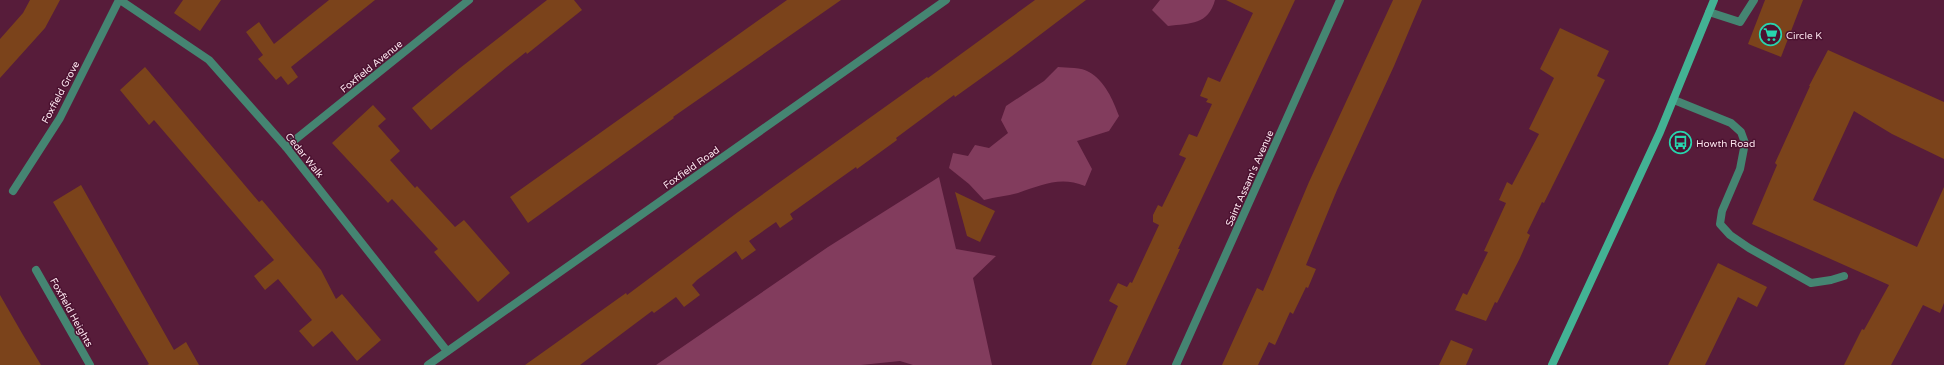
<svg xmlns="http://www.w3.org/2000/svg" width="1944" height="365" font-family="'Varela Round',sans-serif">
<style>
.green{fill:#823c5d}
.building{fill:#7b431b}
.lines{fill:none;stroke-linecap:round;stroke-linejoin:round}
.lane{stroke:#458572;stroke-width:8}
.street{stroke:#458572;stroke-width:8}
.secondary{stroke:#43b294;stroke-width:8}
.labels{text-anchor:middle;stroke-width:3;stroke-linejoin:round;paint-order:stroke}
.poi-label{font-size:10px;fill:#fce5ee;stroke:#4b1130;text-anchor:start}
.street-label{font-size:10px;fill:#fce5ee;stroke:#4b1130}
</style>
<rect width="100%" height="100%" fill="#571c3a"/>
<g class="green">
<path d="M 1160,0 L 1215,0 C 1208,25 1191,23 1168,26 L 1152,10 Z"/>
<path d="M 1058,67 C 1067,68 1082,67 1089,72 C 1105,81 1113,100 1119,116 L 1109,131 L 1077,141 L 1092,169 L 1085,186 C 1060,176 1042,185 1018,193 C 1007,196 995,197 984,200 L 969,184 L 949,168 L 953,153 L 968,156 L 975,145 L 989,148 L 1008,133 L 1001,120 L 1006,106 L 1044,81 Z"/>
<polygon points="939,177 956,249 996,256 973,278 992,365 913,365 900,361 861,365 656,365 828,247"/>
</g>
<g class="building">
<polygon points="30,0 60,0 45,28 0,78 0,39 23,13"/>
<polygon points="183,0 221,0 200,31 174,13"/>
<polygon points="329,0 375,0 291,67 298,77 288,85 281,76 276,80 258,59 263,55 246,32 259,22 274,44"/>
<polygon points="547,0 574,0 582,10 527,54 526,52 507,67 431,130 412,108 460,68"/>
<polygon points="787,0 841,0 673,117 674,118 528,223 510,197"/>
<polygon points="1035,0 1086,0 1008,59 955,97 954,95 896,138 897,140 857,169 856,167 790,214 793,219 780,228 776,222 749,241 756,250 742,260 736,251 697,280 692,285 700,295 684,307 676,297 654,313 652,311 580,365 525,365 626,293 627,295 738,212 927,77 928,78"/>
<polygon points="1226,0 1295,0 1178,249 1180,249 1126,365 1091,365 1118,306 1109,301 1118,283 1127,287 1130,282 1132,283 1159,225 1153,222 1153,215 1158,205 1162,207 1186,158 1179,155 1189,134 1197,137 1212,104 1206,102 1208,99 1200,96 1208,77 1220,82 1253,13"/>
<polygon points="1393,0 1422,0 1394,66 1337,190 1306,265 1316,269 1308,288 1306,287 1293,314 1290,312 1275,345 1269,342 1258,365 1222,365 1257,288 1263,291 1309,182"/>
<polygon points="1765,0 1803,0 1781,57 1748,44"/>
<polygon points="1560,28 1609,51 1597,76 1605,80 1544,203 1542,202 1527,233 1530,235 1520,258 1497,303 1495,302 1486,321 1455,310 1463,293 1467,295 1488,252 1484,251 1506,203 1499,200 1507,182 1512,185 1539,134 1529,129 1554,78 1540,69"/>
<polygon points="1828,50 1944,102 1944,159 1892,134 1854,111 1813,200 1917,247 1944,187 1944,303 1940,313 1923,305 1891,365 1844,365 1862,329 1864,330 1889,285 1752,224 1777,165 1775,163 1810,86 1809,86"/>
<polygon points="145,67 259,202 262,200 321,270 336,299 342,294 381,340 357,361 332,331 313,347 299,331 312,320 278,279 265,290 254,276 274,260 154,120 149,125 120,90"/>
<polygon points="373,105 386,119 378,126 400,151 390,160 415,188 417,186 455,227 464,220 510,273 478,302 434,252 438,249 392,199 388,203 332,143"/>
<polygon points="81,185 174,350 186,342 199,365 147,365 149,364 53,202"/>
<polygon points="955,192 995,211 980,242 967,236"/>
<polygon points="1718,263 1767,287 1757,307 1738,297 1705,365 1668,365"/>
<polygon points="0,295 23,335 41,365 0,365"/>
<polygon points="1451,340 1473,349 1466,365 1439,365"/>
</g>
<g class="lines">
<g class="lane">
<polyline points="1709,12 1740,22 1754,0"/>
<polyline points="1674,100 1731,123 1741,132 1745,143 1740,169 1722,211 1720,224 1730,235 1749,248 1811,283 1831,280 1844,276"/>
</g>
<g class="street">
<polyline points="120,0 209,60 286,147 447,351"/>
<polyline points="286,147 469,0"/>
<polyline points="13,191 60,118 119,0"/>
<polyline points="36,270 90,365"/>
<polyline points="428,365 946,0"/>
<polyline points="1176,365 1340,0"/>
</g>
<polyline class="secondary" points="1552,365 1660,132 1714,0"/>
</g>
<defs>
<symbol id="supermarket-ring" viewBox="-11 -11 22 22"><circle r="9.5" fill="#4b1130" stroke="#28d5ad" stroke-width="1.5"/><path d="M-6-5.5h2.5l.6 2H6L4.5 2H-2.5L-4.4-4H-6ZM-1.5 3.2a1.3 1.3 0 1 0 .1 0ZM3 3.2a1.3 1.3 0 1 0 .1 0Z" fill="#28d5ad"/></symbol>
<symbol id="bus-ring" viewBox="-11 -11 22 22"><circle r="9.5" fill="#4b1130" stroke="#28d5ad" stroke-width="1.5"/><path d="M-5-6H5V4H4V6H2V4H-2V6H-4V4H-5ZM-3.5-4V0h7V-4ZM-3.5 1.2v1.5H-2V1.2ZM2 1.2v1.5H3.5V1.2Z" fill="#28d5ad"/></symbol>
</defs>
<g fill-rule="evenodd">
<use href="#supermarket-ring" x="1758" y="22" width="25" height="25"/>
<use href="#bus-ring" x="1668" y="130" width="25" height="25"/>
</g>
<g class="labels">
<g class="poi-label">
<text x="1786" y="39">Circle K</text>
<text x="1696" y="147">Howth Road</text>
</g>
<g class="street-label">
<text transform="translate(371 66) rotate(-39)" y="4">Foxfield Avenue</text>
<text transform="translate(60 92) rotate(-62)" y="4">Foxfield Grove</text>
<text transform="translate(305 155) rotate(51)" y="4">Cedar Walk</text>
<text transform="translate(691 167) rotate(-35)" y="4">Foxfield Road</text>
<text transform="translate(1249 178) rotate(-66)" y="4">Saint Assam's Avenue</text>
<text transform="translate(72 312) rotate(61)" y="4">Foxfield Heights</text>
</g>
</g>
</svg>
